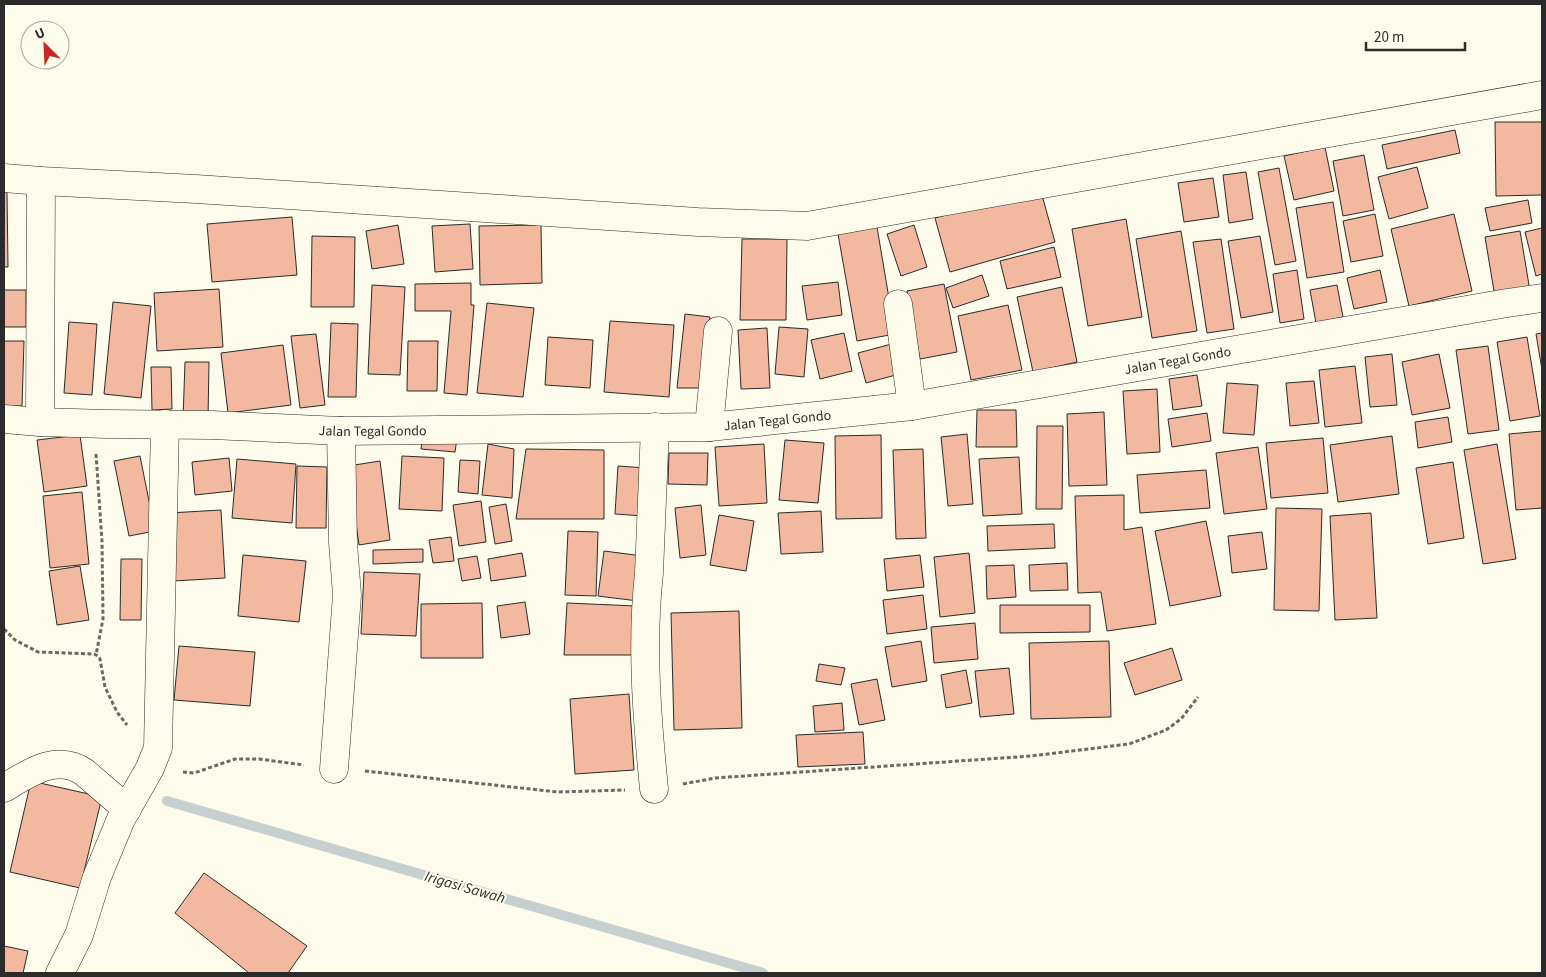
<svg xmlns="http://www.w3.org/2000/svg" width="1546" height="977" font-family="'Source Sans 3',sans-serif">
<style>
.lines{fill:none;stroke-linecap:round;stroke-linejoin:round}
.stream{stroke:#c7d0d0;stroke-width:10}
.building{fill:#f2b8a0;stroke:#2b2b2b}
.street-casing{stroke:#2b2b2b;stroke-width:29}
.path{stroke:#6a6964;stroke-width:3;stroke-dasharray:4 2.5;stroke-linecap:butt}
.street{stroke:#fdfbea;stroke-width:28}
.labels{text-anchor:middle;stroke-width:4;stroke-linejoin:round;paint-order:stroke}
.street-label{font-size:14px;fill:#2b2b2b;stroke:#fdfbea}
.water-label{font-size:15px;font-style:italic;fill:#2b2b2b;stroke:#fdfbea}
</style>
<rect width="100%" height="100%" fill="#fdfbea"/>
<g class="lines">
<polyline class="stream" points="167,801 763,973"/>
</g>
<g class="building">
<polygon points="1495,122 1542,122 1542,195 1496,196"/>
<polygon points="1455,130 1460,153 1387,169 1382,145"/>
<polygon points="1325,147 1334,191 1294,200 1284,156"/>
<polygon points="1364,155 1374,210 1343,216 1333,161"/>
<polygon points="1417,167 1428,208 1389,219 1378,177"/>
<polygon points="1279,168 1296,261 1275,265 1258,172"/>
<polygon points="1246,172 1253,219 1229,223 1223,175"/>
<polygon points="1213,178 1219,217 1184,222 1178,183"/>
<polygon points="1040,188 1055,242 950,272 935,218"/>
<polygon points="4,192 7,192 8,267 4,267"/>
<polygon points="1528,200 1532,223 1490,231 1485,208"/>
<polygon points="1333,202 1344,272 1307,278 1296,208"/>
<polygon points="1375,214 1383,256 1351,262 1343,221"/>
<polygon points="1454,214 1472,291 1409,306 1391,229"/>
<polygon points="292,217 297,275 212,282 207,224"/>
<polygon points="1126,219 1142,317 1088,326 1072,229"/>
<polygon points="470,224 473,269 435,272 432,226"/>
<polygon points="398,225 404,264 372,269 366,231"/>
<polygon points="541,225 542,283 480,285 479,226"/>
<polygon points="914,225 927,267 901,276 887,234"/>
<polygon points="877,227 895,334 857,341 838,234"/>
<polygon points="1542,228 1542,274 1536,276 1525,232"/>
<polygon points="1181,231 1197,331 1152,338 1136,239"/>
<polygon points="1520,231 1530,291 1495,297 1485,237"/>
<polygon points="312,236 355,237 354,307 311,307"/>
<polygon points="1260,236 1273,312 1241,318 1228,241"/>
<polygon points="742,239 787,239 786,320 740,320"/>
<polygon points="1221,239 1234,329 1207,333 1193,242"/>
<polygon points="1054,247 1061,277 1007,289 1000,261"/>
<polygon points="1297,270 1304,319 1280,323 1273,274"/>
<polygon points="1380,270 1387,302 1354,309 1347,278"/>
<polygon points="982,275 989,296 953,308 946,288"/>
<polygon points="838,282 842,315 807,320 802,286"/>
<polygon points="471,283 471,305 474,305 467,395 444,393 451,311 415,311 415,284"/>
<polygon points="944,284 957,352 920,359 907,291"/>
<polygon points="372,285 405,287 400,375 368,374"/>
<polygon points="1337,285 1343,317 1316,323 1310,290"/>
<polygon points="1062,287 1077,362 1033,372 1017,297"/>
<polygon points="219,289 223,347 157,351 154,293"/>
<rect x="4" y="290" width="22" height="37"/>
<polygon points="113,302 151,306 141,398 104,394"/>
<polygon points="487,303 534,308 523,397 477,393"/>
<polygon points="1008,305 1022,370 971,380 958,316"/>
<polygon points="685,314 710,317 706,388 677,388"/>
<polygon points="610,321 674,325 669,397 604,392"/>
<polygon points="69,322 97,324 92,395 64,393"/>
<polygon points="331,323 358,324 356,397 328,397"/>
<polygon points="779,327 808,329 804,377 775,374"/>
<polygon points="767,328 770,388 741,389 738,330"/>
<polygon points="844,333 852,371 820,379 811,340"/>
<polygon points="1542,333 1542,370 1536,334"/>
<polygon points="316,334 325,405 300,408 291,336"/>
<polygon points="548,337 593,340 590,388 545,385"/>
<polygon points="1527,337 1540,416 1510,421 1497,342"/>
<polygon points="4,341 24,341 22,406 4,406"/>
<polygon points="408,341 438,341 437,391 407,391"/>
<polygon points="899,342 907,372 866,383 858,353"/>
<polygon points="283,345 291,405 228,413 221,353"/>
<polygon points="1488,346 1499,430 1468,434 1456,350"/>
<polygon points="1392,354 1397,405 1370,407 1365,357"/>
<polygon points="1439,354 1450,408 1412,415 1402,362"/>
<polygon points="185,362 209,362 208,419 183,419"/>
<polygon points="1355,366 1362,423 1325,427 1319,370"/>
<polygon points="151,367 171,367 172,409 152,410"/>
<polygon points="1197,375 1202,406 1173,410 1169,379"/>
<polygon points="1314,381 1319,423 1290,426 1286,383"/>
<polygon points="1227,383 1258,385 1254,435 1223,433"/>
<polygon points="1157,389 1160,452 1127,454 1123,391"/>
<polygon points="977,410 1016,410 1017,447 976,447"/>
<polygon points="1104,412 1107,485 1069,486 1067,414"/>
<polygon points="1207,413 1211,441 1172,447 1168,419"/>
<polygon points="1448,417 1452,442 1418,448 1415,422"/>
<polygon points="1037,426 1063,426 1062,509 1036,509"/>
<polygon points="1542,431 1542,508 1516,510 1509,434"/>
<polygon points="423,434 457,438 455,452 421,449"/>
<polygon points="967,434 973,504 948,506 941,437"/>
<polygon points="80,435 87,486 44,492 37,440"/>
<polygon points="881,435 882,518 836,519 835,436"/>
<polygon points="1392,436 1399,494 1338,502 1330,445"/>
<polygon points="1323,438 1328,493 1271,498 1266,443"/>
<polygon points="785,440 824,443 818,503 779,500"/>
<polygon points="488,444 514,449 512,498 482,495"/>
<polygon points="764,444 767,503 719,506 715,447"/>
<polygon points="1497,444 1516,559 1483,564 1464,450"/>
<polygon points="1258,447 1267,509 1224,514 1216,453"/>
<polygon points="526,449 604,450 604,519 516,519"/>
<polygon points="923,449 926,538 896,539 893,450"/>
<polygon points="669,453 708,453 707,485 668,484"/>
<polygon points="140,456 155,531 129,536 114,461"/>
<polygon points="402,456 444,458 442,511 399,509"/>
<polygon points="1019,457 1022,514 983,516 979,459"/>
<polygon points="229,458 232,491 195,495 192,462"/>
<polygon points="237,459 296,464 292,523 232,518"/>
<polygon points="460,460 480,461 478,494 458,492"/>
<polygon points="380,461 390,540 359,545 348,466"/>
<polygon points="1453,462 1464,538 1428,544 1416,468"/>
<polygon points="297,466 327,467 326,528 296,528"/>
<polygon points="618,466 647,468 644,516 615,514"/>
<polygon points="1206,470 1210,508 1140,513 1137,475"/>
<polygon points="82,492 89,564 50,568 43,496"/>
<polygon points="1124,495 1124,530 1142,527 1156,624 1107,631 1101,592 1078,593 1075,496"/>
<polygon points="481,501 486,542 459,546 453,505"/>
<polygon points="506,504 512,541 495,544 489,507"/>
<polygon points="701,505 706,555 680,558 675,508"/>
<polygon points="1276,508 1322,509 1319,611 1274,610"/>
<polygon points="221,510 225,578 173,581 169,513"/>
<polygon points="821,511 823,552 781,554 778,513"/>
<polygon points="1371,513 1377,618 1335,620 1330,516"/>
<polygon points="719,515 754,521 746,571 710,565"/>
<polygon points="1206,521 1221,596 1170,606 1155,531"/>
<polygon points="1054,524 1055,548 988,551 987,526"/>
<polygon points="568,531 598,532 596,596 565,595"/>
<polygon points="1262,532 1267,569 1232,573 1228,536"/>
<polygon points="451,537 454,561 433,563 429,540"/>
<polygon points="423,549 423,562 373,564 373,550"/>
<polygon points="604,551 643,556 638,601 598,596"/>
<polygon points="522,553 526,576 491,581 488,559"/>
<polygon points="969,553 975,613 940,617 934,557"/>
<polygon points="243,555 306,561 299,622 238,616"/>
<polygon points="920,555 924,587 887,591 884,559"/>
<polygon points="477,556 481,578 462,581 458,559"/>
<polygon points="121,559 142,559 141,620 120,620"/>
<polygon points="1067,563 1068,590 1030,591 1029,565"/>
<polygon points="1014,565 1016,597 987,599 986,566"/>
<polygon points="80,566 89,620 57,625 49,571"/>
<polygon points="364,572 420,574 416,636 361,634"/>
<polygon points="923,595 927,629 887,634 883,600"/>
<polygon points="525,602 530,634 501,638 497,606"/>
<polygon points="482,603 483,658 421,658 421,604"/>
<polygon points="567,603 636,606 634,655 564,655"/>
<polygon points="1000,605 1090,605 1090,632 1000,633"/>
<polygon points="739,611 742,728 674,730 671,613"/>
<polygon points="975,623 978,659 934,663 931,627"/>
<polygon points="921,641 927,681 892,687 885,647"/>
<polygon points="1109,641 1111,717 1031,719 1029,643"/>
<polygon points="179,646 255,652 250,706 174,700"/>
<polygon points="1172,648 1182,680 1135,695 1124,663"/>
<polygon points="819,664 845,668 841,685 816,681"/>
<polygon points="1009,668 1014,714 980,717 975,671"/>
<polygon points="966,670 972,703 946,708 941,675"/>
<polygon points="877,679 885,720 859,725 851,684"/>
<polygon points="629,694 634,770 575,774 570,699"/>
<polygon points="842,703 844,730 815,732 813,706"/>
<polygon points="863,732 865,764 798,767 796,735"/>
<polygon points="31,781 102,797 80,888 10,872"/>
<polygon points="204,873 307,946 288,973 249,973 175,913"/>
<polygon points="4,946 28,951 23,973 4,973"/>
</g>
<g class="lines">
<defs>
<g id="street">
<polyline points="4,178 41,181 196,189 698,222 807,226 1542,95"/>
<polyline points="898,304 912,406"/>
<path id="s1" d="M 4,419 L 40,422 L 107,424 L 211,425 L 341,431 L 709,427 L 912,406 L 1507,303 L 1542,298"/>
<polyline points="40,422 41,181"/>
<polyline points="709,427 718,331"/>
<polyline points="334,769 347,595 343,543 341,431"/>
<path d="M 4,788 C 28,774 56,753 84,772 L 127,809"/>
<path d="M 654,789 C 647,718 641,645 649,573 L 655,427"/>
<polyline points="60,973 79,935 97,877 121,819 150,768 158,748 165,424"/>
</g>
</defs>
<use href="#street" class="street-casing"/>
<g class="path">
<polyline points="96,454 102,541 103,619 96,655"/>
<polyline points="4,629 15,640 38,652 94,654 98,656 100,659 105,687 117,712 127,725"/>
<polyline points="365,771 558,792 625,790"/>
<polyline points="183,772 194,773 235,759 259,759 304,765"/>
<polyline points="683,784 715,778 1031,756 1129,744 1166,730 1181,719 1198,697"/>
</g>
<use href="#street" class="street"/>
</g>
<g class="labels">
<g class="street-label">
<text dy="5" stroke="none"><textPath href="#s1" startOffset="1179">Jalan Tegal Gondo</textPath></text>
<text dy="5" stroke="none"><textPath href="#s1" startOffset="774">Jalan Tegal Gondo</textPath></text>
<text dy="5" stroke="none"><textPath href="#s1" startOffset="369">Jalan Tegal Gondo</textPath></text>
</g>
<g class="water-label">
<text transform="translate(465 887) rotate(16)" y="5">Irigasi Sawah</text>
</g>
</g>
<rect width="1546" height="977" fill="none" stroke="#2b2b2b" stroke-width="10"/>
<g transform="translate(45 45) rotate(336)"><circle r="24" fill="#fdfbea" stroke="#a9a89e"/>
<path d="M0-4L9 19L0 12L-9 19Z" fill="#c62828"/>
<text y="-8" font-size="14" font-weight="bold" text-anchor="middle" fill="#2b2b2b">U</text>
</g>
<path d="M1366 42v8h99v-8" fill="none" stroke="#2b2b2b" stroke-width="2.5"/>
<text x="1374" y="42" font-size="15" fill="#2b2b2b" stroke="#fdfbea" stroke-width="4" paint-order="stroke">20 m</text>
</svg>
